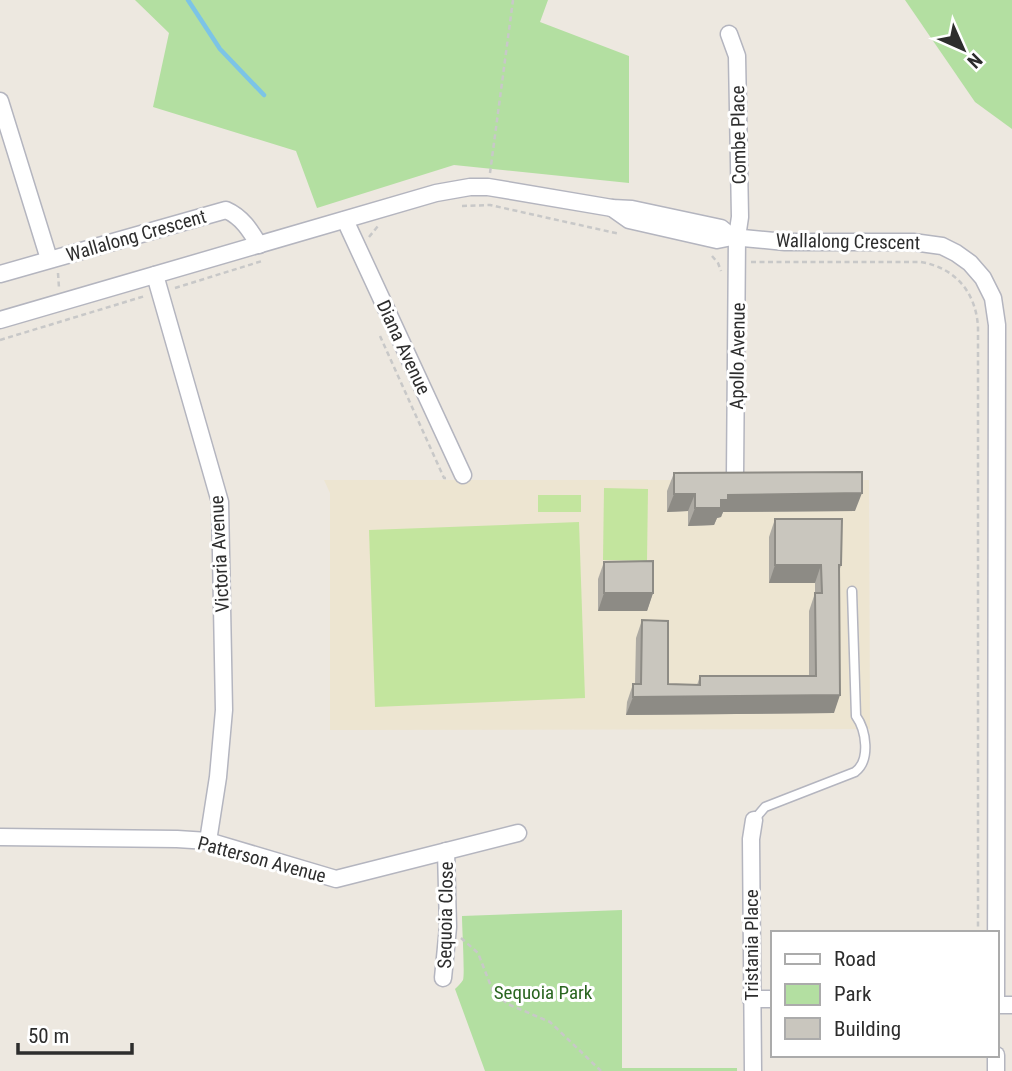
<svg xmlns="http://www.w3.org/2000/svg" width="1012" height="1071" font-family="'Roboto Condensed',sans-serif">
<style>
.education{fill:#ede5d1}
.green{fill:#b3dfa1}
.pitch{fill:#c3e59e}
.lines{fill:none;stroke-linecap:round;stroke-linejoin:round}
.stream{stroke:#7cc4e6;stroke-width:4.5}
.lane-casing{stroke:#b4b5bf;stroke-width:11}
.street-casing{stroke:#b4b5bf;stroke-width:19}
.path{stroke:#c8c8c8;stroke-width:2.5;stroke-dasharray:5 3.5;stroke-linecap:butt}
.lane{stroke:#fff;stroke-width:8}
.street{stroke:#fff;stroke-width:16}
.wall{fill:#adaaa3}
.shaded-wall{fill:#8d8b85}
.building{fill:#c9c6be;stroke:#8d8b85;stroke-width:2}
.labels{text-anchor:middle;stroke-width:6;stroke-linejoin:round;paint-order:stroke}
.street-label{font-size:19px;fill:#2d2d2d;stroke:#fff}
.park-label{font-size:19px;fill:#2b6621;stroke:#fff}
</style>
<rect width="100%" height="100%" fill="#ede8e0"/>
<polygon class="education" points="324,480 869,480 870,729 330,730 330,493"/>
<g class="green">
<polygon points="135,0 548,0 540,22 629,56 629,183 454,165 317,208 296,151 153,107 169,33"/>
<polygon points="905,0 1012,0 1012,129 975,102"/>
<path d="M 622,910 L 622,1068 L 737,1068 L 737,1071 L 485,1071 L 455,989 C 457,987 461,983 463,980 C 465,974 462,928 462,916 Z"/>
</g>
<g class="pitch">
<polygon points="604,488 648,489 647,561 603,560"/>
<rect x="538" y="495" width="43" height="17"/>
<polygon points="579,522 585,698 375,707 369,530"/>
</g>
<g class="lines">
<polyline class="stream" points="188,0 220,49 264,95"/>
<defs>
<path id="lane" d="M 754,820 L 765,807 L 855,772 C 871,760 866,730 856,716 L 852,591"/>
<g id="street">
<polyline points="729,34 737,56 740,217 737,237 735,476"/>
<polyline points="0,101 49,259"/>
<polyline points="612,208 629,220 717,240 732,237 785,242 913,242 942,246 956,253 970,263 983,278 993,298 997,325 996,1001"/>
<polyline points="345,220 463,475"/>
<path d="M 0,274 L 226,210 C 242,217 250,230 259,245"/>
<polyline points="155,275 220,502 224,710 218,777 208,841"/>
<polyline points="0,320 436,193 470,187 488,187 612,208 632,209 721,228 732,237"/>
<polyline points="0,837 177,839 208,841 336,879 518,833"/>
<polyline points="443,978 448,927 446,851"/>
<polyline points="751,999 772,999"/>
<polyline points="996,1005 1012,1005"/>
<polyline points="996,1055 996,1071"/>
<polyline points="753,1071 751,839 754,820"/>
</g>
</defs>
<use href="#lane" class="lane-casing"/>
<use href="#street" class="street-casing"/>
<g class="path">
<polyline points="490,173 513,0"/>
<polyline points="462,206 490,205 620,234"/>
<polyline points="369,237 378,226"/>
<polyline points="712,256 718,263 721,271"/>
<path d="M 751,262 L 921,262 C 956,268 976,293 978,327 L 978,933"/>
<polyline points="58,273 59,288"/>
<polyline points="175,288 262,261"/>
<polyline points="380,336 444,478 446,478"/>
<polyline points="0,340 145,296"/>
<polyline points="461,938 478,953 494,994 510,1005 550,1022 601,1071"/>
</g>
<use href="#lane" class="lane"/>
<use href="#street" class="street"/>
</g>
<g class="wall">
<polygon points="674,473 855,511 723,512 721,517 717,518 714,525 688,526 688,511 667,512 667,491"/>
<polygon points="775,519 841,565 839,572 834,713 626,715 627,702 633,684 635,684 636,638 642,620 668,684 697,685 700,676 809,676 809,611 815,593 815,583 769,583 769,537"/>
<polygon points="604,562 653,593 647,611 598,611 598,579"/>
</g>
<g class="shaded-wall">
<polygon points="862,493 855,511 723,512 721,517 717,518 714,525 688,526 695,508 728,495"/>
<polygon points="674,494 695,494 688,511 667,512"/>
<polygon points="775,565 821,565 815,583 769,583"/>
<polygon points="604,593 653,593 647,611 598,611"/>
<polygon points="840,695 834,713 626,715 633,697"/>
</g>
<g class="building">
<polygon points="862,472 862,493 728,495 728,500 721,500 721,508 695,508 695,494 674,494 674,473"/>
<polygon points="775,519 842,519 841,565 839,565 840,695 633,697 633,684 641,684 642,620 668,621 668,684 700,685 700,676 816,676 815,593 822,593 821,565 775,565"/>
<polygon points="653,561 653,593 604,593 604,562"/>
</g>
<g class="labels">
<g class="street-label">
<text transform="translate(738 135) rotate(-91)" y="7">Combe Place</text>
<text transform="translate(136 235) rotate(-16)" y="7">Wallalong Crescent</text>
<text transform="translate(848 241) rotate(1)" y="7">Wallalong Crescent</text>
<text transform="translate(404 347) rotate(65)" y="7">Diana Avenue</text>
<text transform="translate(737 356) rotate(-89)" y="7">Apollo Avenue</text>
<text transform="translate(219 554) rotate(-93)" y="7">Victoria Avenue</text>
<text transform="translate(262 859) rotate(15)" y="7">Patterson Avenue</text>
<text transform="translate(445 915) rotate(-89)" y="7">Sequoia Close</text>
<text transform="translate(751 945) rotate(-90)" y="7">Tristania Place</text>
</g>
<g class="park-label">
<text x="543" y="999">Sequoia Park</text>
</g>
</g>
<rect x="771" y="931" width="228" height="126" fill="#ffffff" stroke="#ababab" stroke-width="2"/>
<rect x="785" y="954" width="35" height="10" fill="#ffffff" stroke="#ababab" stroke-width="2"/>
<text x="834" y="966" font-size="21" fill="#2d2d2d">Road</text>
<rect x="785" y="984" width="35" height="21" fill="#b3dfa1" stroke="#ababab" stroke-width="2"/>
<text x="834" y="1001" font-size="21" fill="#2d2d2d">Park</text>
<rect x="785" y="1018" width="35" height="21" fill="#c9c6be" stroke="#ababab" stroke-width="2"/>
<text x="834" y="1036" font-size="21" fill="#2d2d2d">Building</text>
<g transform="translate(963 49) rotate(135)" stroke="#ffffff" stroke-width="5" paint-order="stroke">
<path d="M0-5L12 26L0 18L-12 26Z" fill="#2d2d2d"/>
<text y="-10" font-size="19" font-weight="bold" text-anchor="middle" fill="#2d2d2d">N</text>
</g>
<path d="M18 1043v10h114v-10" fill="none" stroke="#2d2d2d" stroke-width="3.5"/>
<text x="28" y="1043" font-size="21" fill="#2d2d2d" stroke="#ffffff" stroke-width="5" paint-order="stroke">50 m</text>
</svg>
